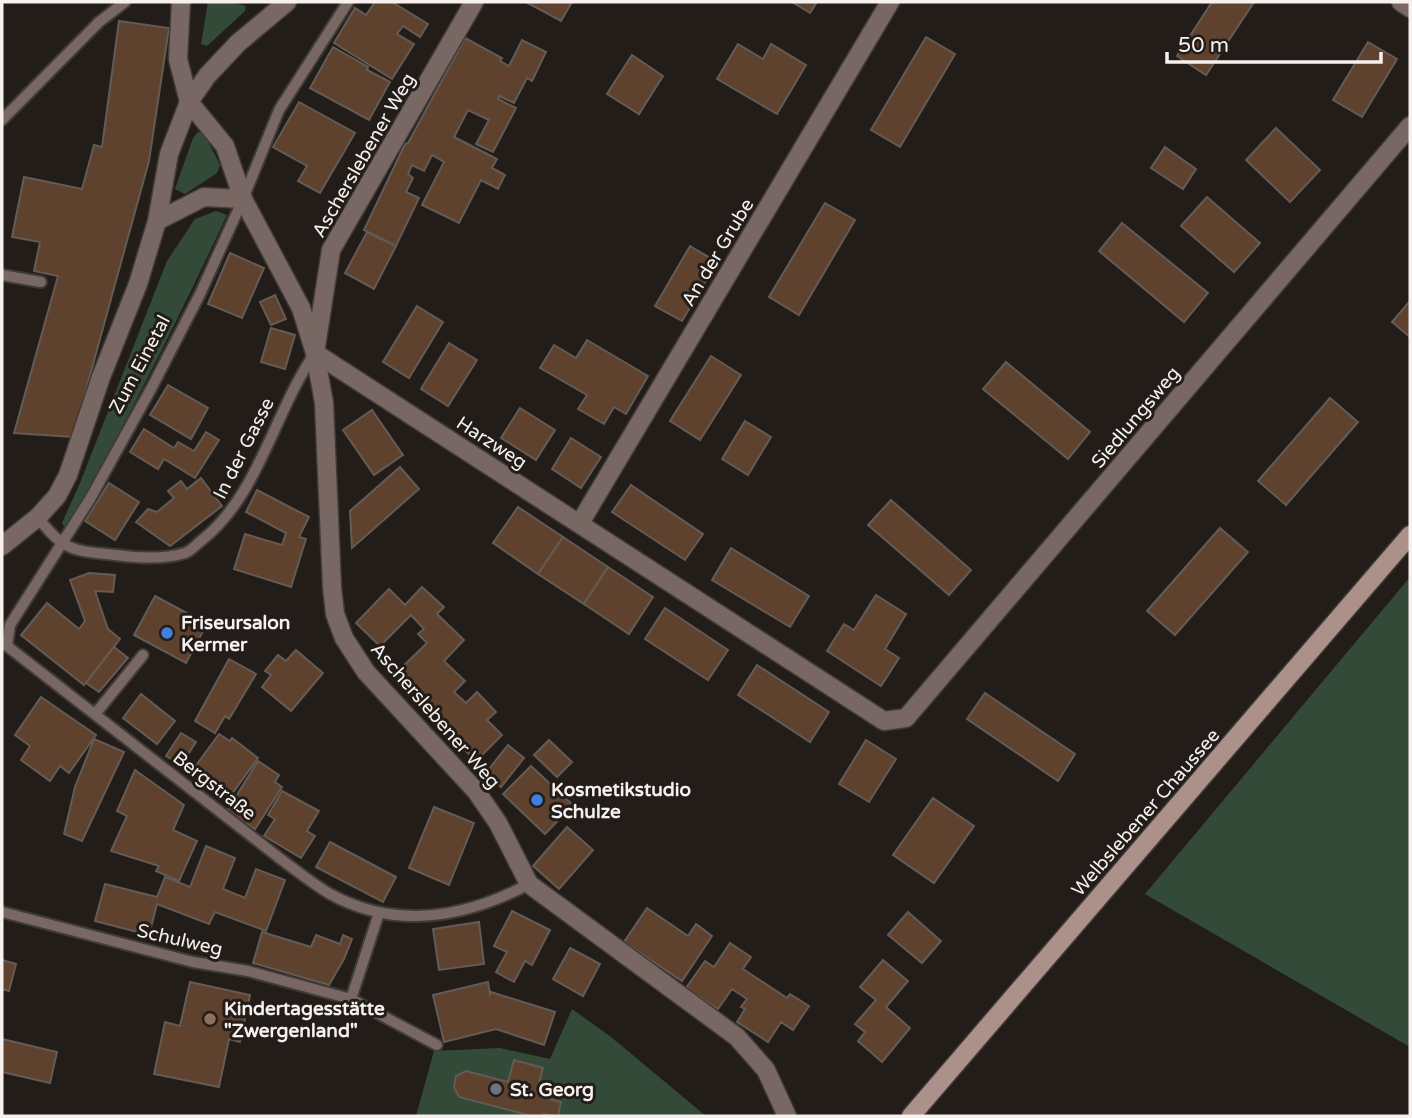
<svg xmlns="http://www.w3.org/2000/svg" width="1412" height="1118" font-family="'Varela Round',sans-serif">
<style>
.green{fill:#344a38}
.building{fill:#5e422e;stroke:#635b56;stroke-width:2}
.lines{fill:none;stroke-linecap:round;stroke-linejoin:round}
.service-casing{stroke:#413b37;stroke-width:14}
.minor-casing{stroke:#413b37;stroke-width:21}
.secondary-casing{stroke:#413b37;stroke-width:21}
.service{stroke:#786763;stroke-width:10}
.minor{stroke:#786763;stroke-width:18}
.secondary{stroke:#ab918a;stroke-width:18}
.shop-dot{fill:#3f7fe0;stroke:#231d19;stroke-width:2.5}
.education-dot{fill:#8d6e63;stroke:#231d19;stroke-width:2.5}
.worship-dot{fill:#6b7280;stroke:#231d19;stroke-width:2.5}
.labels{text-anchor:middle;stroke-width:6;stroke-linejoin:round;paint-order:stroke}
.street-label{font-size:19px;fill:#f6f1ee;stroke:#231d19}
.poi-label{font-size:19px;font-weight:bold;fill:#f6f1ee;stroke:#231d19;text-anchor:start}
</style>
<rect width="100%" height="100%" fill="#231d19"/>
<g class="green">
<polygon points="208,2 232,2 246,6 245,11 207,46 201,44"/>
<polygon points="198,132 204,133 220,165 217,173 185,194 175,189 193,138"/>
<path d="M 216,211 L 227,215 C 177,322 124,427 66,530 L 62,523 L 80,483 L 167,261 L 195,219 Z"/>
<polygon points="1410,577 1410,1047 1145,894"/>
<polygon points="572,1009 611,1037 706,1116 416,1116 434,1051 500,1048 550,1059"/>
</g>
<g class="building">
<polygon points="375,2 392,2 428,24 420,37 403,26 397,34 414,44 392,79 334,43 355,8 366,15"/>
<polygon points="526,2 572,2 561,21"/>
<polygon points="792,2 817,2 810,13"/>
<polygon points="1212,2 1254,2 1206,75 1177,56"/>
<polygon points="119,21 169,28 149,161 73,437 14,433 58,276 34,271 40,242 12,237 24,177 82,189 94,145 102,147"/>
<polygon points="926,37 955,54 900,147 871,130"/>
<polygon points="465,38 502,58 500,61 509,66 522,40 546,52 532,81 527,78 514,103 499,96 498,99 516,108 493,152 476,144 489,120 468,110 454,137 497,159 492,168 505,175 498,189 481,180 459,223 422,205 444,162 432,155 424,171 412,165 408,174 413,178 406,192 419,198 396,246 364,230 405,144 408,143"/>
<polygon points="1368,42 1397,59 1362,117 1333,100"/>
<polygon points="738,44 763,59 771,44 806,65 777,114 717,79"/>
<polygon points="333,47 368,67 367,70 390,82 369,120 310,88"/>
<polygon points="632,55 663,76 639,114 607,94"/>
<polygon points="299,102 355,133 320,193 298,181 307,166 273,147"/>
<polygon points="1276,128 1320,170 1290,202 1246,160"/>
<polygon points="1165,147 1196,169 1183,189 1151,168"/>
<polygon points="1207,197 1260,243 1234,272 1181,226"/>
<polygon points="825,203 855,220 799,315 769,297"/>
<polygon points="1122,223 1208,293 1184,322 1099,251"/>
<polygon points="367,232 396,246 374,289 345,273"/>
<polygon points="690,246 717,262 682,321 655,306"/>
<polygon points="230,253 264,268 242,318 208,304"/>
<polygon points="275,295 286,319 271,325 260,302"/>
<polygon points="1410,301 1410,337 1392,322"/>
<polygon points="417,306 443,322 409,378 383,362"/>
<polygon points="271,328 295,335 285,369 261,362"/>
<polygon points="587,340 648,376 626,414 614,407 604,424 578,409 587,395 540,368 554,345 576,358"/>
<polygon points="449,343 477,360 448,406 421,389"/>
<polygon points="711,356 741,375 700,440 670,421"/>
<polygon points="1006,362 1090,432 1068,459 983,389"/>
<polygon points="168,385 208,408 191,439 150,415"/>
<polygon points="1330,398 1358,422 1286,505 1258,481"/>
<polygon points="520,408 555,430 536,460 501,438"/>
<polygon points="372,410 403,455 374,475 343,430"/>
<polygon points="745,421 771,437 748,475 722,459"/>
<polygon points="144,429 174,448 178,442 194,451 206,432 219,440 195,478 164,459 158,469 130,452"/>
<polygon points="571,438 601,457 581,488 552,469"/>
<polygon points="400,467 419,489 352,548 350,511"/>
<polygon points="201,478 222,506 178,540 170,546 136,522 148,509 157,512 174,498 168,491 181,481 187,489"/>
<polygon points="109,483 139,502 115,540 85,521"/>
<polygon points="631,485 703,534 685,560 612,512"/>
<polygon points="257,490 309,517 299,537 306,539 291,587 234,569 245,534 282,545 286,533 246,512"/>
<polygon points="891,500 971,570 949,595 868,525"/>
<polygon points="518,507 563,537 538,574 493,543"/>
<polygon points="1220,528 1248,552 1175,635 1147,611"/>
<polygon points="563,537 608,567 584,604 538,574"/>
<polygon points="731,548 809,596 790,627 712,580"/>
<polygon points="608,567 653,597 629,634 584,604"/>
<polygon points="89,573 115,575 113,592 95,591 108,629 120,639 84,685 21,635 47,603 79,629 85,621 70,580"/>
<polygon points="422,587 444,607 437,614 464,640 444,661 465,681 454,692 466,703 477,692 496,712 487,720 502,735 476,761 408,694 413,690 396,673 427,643 418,634 424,629 411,615 380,646 356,623 389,589 405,605"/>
<polygon points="876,595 906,614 885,649 899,658 881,686 827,651 844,624 854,630"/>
<polygon points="155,596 207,624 186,663 134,635"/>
<polygon points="665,608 728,650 708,680 645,639"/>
<polygon points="114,647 128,658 99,692 86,683"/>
<polygon points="296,650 323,673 291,711 262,687 271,675 265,671 278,655 286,661"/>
<polygon points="229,659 256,674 229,719 225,716 215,733 195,721"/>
<polygon points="757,665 829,712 810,742 738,695"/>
<polygon points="985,693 1075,754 1058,781 967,719"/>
<polygon points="141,694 175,721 157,744 123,718"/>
<polygon points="41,697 96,735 69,773 60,766 50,781 21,760 30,746 15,735"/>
<polygon points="181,733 196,742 181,765 166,756"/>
<polygon points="219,734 230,741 232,738 258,758 229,798 192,771"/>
<polygon points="94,739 124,752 82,841 64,834 75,787"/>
<polygon points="549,740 572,762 557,777 534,755"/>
<polygon points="866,740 896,759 869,802 839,784"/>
<polygon points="508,745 524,758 501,787 485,774"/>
<polygon points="258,761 279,775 275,782 282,787 255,829 227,811"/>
<polygon points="531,766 573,805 545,834 503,794"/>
<polygon points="135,770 184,805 173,830 197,841 179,881 156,871 159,866 111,851 127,816 117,811"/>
<polygon points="282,791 319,811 307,831 315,836 301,858 264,836 275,819 268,815"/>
<polygon points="933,798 974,826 934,883 893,855"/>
<polygon points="434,807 474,823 449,885 409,868"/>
<polygon points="567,827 593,850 559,889 533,866"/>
<polygon points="330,842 396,877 383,902 316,867"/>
<polygon points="206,846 235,858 223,889 245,898 256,869 285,880 266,931 215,912 209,924 157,904 149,935 95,921 105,884 157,897 165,877 190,887"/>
<polygon points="647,908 688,936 696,924 712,936 682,981 624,942"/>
<polygon points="512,911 550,930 532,965 525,961 514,982 496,972 507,952 494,946"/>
<polygon points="908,912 941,941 922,963 888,935"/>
<polygon points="479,922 484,964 439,970 433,929"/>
<polygon points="262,932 311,947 316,935 340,944 343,935 352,939 344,959 329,985 253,963"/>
<polygon points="730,943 751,957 743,969 787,998 790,994 809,1006 793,1030 781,1022 768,1042 737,1022 745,1009 741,1007 747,999 732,989 718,1009 686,988 705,961 714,967"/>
<polygon points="570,948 600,964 583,996 553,979"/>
<polygon points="2,960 16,964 9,991 2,989"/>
<polygon points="883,960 908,981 886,1007 910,1028 882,1062 858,1041 865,1032 855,1024 876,1000 860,987"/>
<polygon points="190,982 250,995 240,1042 229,1039 219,1087 154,1074 165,1022 180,1026"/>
<polygon points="488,982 490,994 491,992 555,1012 544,1045 496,1029 444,1042 433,995"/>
<polygon points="2,1039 57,1052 50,1083 2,1072"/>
<polygon points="514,1060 543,1068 537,1091 548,1094 546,1098 561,1102 558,1116 543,1114 542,1116 532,1116 459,1097 454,1087 456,1076 466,1071 508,1082"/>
</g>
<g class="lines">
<defs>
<g id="service">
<path d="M 348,2 L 279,110 L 243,199 L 200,294 L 152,387 L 90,499 L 10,625 L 7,646 L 282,860 C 297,871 313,884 330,894 C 396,930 465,918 529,884"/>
<polyline points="2,120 99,22 125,2"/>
<polyline points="2,275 41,282"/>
<path d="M 38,517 C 63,552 76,551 116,555 C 138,558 163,560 185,553 C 191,551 197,544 202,540 C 259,495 274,412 315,353"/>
<polyline points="96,713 143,655"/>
<polyline points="2,912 193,962 248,971 351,999 437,1045"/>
<polyline points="351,999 379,913"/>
</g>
<g id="minor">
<polyline points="181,2 178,59 189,102 225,146 243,199 301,308 315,353 884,721 906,718 1410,126"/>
<polyline points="474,2 331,250 315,353 324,403 332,587 335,614 344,638 366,672 476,791 498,823 529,884 737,1037 766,1070 787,1116"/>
<polyline points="1401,2 1410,8"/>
<polyline points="157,221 204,197 243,199"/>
<polyline points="580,523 890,2"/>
<polyline points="2,546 38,517 57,496 68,475 101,377 138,284 157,221 169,154 189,102 207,76 238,43 287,2"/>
</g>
<polyline id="secondary" points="911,1116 1410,535"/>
</defs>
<use href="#service" class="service-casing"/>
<use href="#minor" class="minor-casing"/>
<use href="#secondary" class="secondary-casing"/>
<use href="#service" class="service"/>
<use href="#minor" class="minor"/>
<use href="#secondary" class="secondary"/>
</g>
<g class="shop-dot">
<circle cx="167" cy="633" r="7"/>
<circle cx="537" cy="800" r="7"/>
</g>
<circle class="education-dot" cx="210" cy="1019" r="7"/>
<circle class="worship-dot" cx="496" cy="1089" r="7"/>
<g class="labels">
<g class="street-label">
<text transform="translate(363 155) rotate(-60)" y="7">Ascherslebener Weg</text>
<text transform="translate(717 252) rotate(-59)" y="7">An der Grube</text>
<text transform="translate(139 364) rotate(-62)" y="7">Zum Einetal</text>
<text transform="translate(1135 417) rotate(-50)" y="7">Siedlungsweg</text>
<text transform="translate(492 442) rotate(33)" y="7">Harzweg</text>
<text transform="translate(243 448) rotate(-63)" y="7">In der Gasse</text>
<text transform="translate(436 715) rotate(49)" y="7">Ascherslebener Weg</text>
<text transform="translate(215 785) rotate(38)" y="7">Bergstraße</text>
<text transform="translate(1145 812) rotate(-49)" y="7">Welbslebener Chaussee</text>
<text transform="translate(180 939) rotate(13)" y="7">Schulweg</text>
</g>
<g class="poi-label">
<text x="181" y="629">Friseursalon<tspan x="181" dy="22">Kermer</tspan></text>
<text x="551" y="796">Kosmetikstudio<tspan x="551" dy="22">Schulze</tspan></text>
<text x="224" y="1015">Kindertagesstätte<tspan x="224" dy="22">"Zwergenland"</tspan></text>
<text x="510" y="1096">St. Georg</text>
</g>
</g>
<rect width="1412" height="1118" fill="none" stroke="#f6f1ee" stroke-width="7"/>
<path d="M1167 52v10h214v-10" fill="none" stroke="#f6f1ee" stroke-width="3.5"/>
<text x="1178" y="52" font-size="21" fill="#f6f1ee" stroke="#231d19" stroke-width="5" paint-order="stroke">50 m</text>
</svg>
